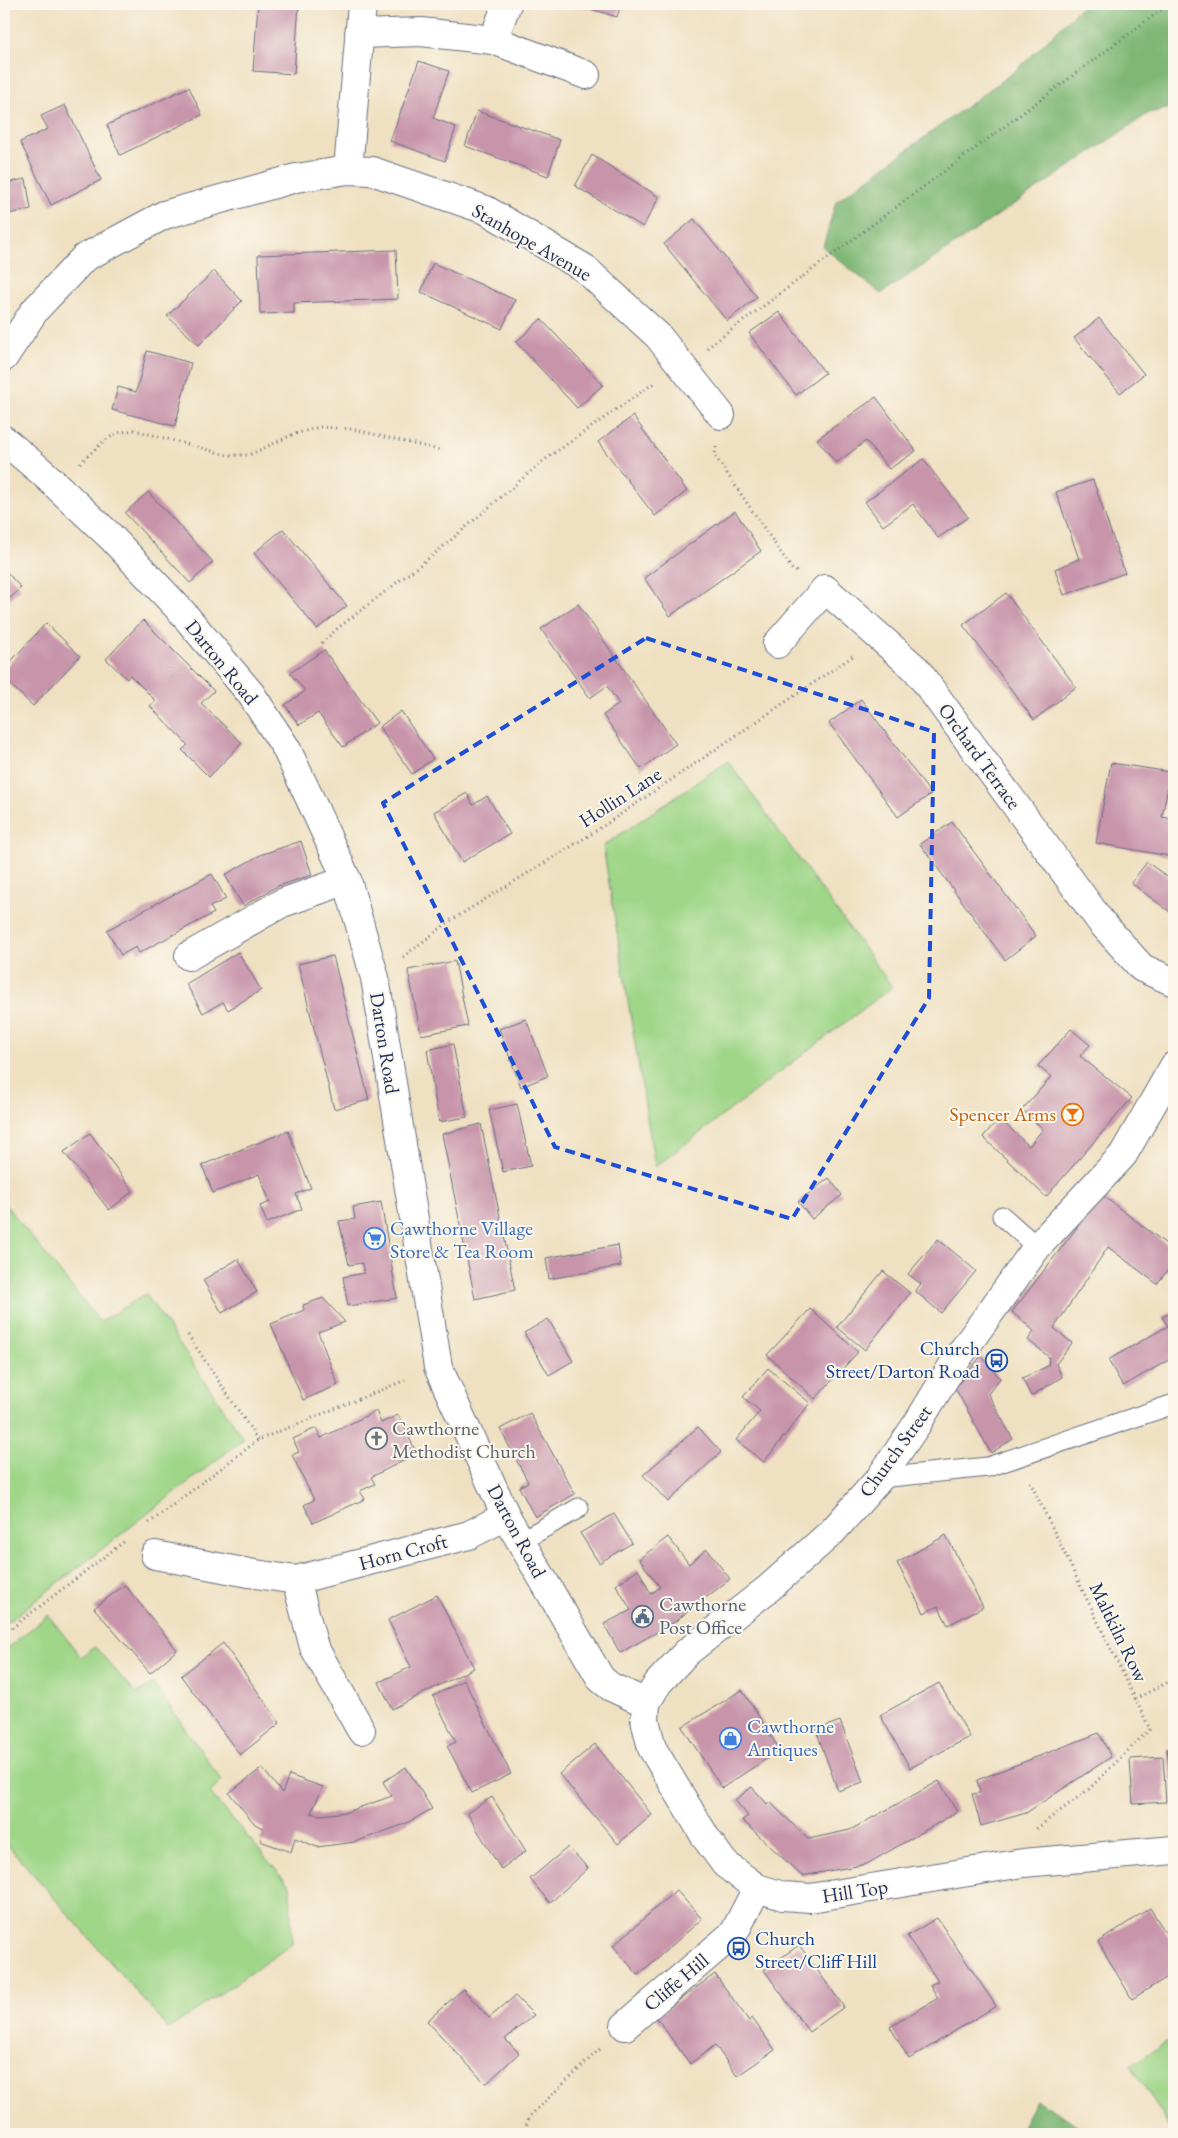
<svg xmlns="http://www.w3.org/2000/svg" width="1178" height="2138" font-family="'EB Garamond',serif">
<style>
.green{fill:#9fd687;stroke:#5d8272}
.forest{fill:#7fb774;stroke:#4d7369}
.building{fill:#c794aa}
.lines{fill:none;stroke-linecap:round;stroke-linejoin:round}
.service-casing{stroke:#656d81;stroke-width:21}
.minor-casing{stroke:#656d81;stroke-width:30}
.tertiary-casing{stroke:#656d81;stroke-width:30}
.path{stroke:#656d81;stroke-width:3;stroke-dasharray:1 4;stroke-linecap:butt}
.service{stroke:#fff;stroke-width:19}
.minor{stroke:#fff;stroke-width:28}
.tertiary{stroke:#fff;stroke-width:28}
.marked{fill:none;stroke:#1d4ed8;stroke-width:4;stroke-dasharray:10 6;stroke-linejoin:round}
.labels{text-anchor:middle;stroke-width:4;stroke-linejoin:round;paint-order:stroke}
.street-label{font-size:20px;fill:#1b2f5e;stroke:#fbf7ec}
.food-label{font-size:20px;fill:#c56008;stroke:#fbf7ec;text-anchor:end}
.shop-label{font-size:20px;fill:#366cbe;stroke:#fbf7ec;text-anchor:start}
.transit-label{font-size:20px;fill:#164399;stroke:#fbf7ec;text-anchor:end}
.worship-label{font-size:20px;fill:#5b616d;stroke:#fbf7ec;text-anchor:start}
.service-label{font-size:20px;fill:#4e5e75;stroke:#fbf7ec;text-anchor:start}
</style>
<rect width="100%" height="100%" fill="#fbf7ec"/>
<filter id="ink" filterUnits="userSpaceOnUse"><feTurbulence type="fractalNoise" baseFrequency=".02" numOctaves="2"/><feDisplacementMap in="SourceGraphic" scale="10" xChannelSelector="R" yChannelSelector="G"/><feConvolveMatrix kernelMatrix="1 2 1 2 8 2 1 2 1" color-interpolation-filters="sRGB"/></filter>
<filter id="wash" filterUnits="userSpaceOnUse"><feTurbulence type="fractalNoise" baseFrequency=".0096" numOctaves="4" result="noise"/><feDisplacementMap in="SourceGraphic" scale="20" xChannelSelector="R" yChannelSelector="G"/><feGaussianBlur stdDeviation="1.12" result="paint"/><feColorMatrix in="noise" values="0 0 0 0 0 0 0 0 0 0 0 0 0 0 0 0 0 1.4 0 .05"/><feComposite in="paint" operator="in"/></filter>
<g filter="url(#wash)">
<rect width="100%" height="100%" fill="#efe0c1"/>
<g class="green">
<polygon points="728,761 892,987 655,1167 603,846"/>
<polygon points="4,1203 100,1322 146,1294 244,1439 4,1625"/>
<polygon points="48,1615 81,1657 95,1647 136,1694 153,1683 222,1781 210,1793 290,1886 292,1944 169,2029 4,1841 4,1651"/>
<polygon points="1174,2037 1174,2134 1131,2065"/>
</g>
<g class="forest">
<polygon points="1084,4 1174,4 1174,107 1149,113 881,294 823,247 836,202 1019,68"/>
<polygon points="1036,2100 1093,2134 1018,2134"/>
</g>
<g id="blocks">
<g class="building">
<polygon points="258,4 299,4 294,74 253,71"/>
<polygon points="582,4 621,4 617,17 582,6"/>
<polygon points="419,61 449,71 433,118 456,127 445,161 390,141"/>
<polygon points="189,87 202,115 120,155 107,125"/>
<polygon points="65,105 101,180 51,205 20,142 48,129 41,116"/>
<polygon points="477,111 560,140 548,176 465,146"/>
<polygon points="592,155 659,197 643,227 575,186"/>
<polygon points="26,179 31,209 4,215 4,183"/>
<polygon points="694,219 757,297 727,321 664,244"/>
<polygon points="396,250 398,299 294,303 294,313 260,314 258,255"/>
<polygon points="433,263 515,300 502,329 421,292"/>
<polygon points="214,271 242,301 199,345 167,316"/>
<polygon points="779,312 825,373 796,395 749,333"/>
<polygon points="1099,318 1144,374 1120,393 1074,338"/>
<polygon points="541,319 603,385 577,408 516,342"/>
<polygon points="147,351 191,363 175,426 112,410 118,387 136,392"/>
<polygon points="876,397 916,451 889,469 866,441 836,463 817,439"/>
<polygon points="633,416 687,491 655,516 598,442"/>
<polygon points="923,459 968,517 938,538 913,504 883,526 865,502"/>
<polygon points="1093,480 1125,573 1064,595 1055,569 1079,559 1056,492"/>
<polygon points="148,492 213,562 190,583 125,513"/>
<polygon points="735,511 761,551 670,616 644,578"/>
<polygon points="283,529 347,606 317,629 254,553"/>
<polygon points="4,569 21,588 4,604"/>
<polygon points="1006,593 1076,687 1034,720 963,625"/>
<polygon points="578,604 676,744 641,769 603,715 619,704 607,686 590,698 541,629"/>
<polygon points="143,620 214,691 201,703 242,743 209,777 182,750 188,745 150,706 156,701 130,675 127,679 106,659"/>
<polygon points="46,623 80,656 33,706 4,679 4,669"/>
<polygon points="324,650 377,723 343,747 318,713 299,725 285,705 305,691 290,673"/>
<polygon points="861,699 931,794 898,817 829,723"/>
<polygon points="401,711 433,759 412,774 379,727"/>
<polygon points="1111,763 1171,772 1162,817 1174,819 1174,831 1169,856 1096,843"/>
<polygon points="467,793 473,805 487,796 510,834 462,862 434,812"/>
<polygon points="952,822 1036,936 1005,960 920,844"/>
<polygon points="301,841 312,875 278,886 243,906 225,875 260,855"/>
<polygon points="1147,862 1174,882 1174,915 1131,883"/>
<polygon points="212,874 226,899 210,907 214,913 139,953 136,947 121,955 107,930"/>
<polygon points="238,952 261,990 228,1010 223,1002 203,1013 186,984"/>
<polygon points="333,956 369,1100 334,1109 298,964"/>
<polygon points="455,961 468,1026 421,1035 408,970"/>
<polygon points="526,1019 548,1076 521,1087 499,1029"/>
<polygon points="1071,1029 1090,1045 1080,1056 1132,1098 1046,1197 983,1137 999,1118 1029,1146 1043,1129 1022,1110 1051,1077 1038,1066"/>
<polygon points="453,1044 467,1117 439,1122 427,1050"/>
<polygon points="517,1104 531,1166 503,1172 489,1110"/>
<polygon points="481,1124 515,1290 475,1299 442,1134"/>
<polygon points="288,1131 311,1188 296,1194 302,1209 267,1223 260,1206 270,1202 259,1174 213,1193 202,1165"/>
<polygon points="90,1133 133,1191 109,1210 64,1152"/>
<polygon points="829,1178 842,1195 812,1219 798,1202"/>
<polygon points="1102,1195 1174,1250 1174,1262 1157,1284 1108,1247 1054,1328 1072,1343 1056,1364 1062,1377 1031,1396 1022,1378 1048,1366 1049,1357 1028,1340 1034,1331 1012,1312"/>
<polygon points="381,1202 397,1298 348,1306 343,1277 364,1273 362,1263 349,1265 339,1221 355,1219 353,1207"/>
<polygon points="938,1239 976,1271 941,1313 915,1291 921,1284 908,1274"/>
<polygon points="618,1245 621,1266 549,1279 546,1258"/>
<polygon points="238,1259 257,1292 222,1313 203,1280"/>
<polygon points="883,1271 910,1293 865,1350 837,1327"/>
<polygon points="323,1298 345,1322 318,1332 338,1385 303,1400 271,1324 304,1310 303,1305"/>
<polygon points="810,1309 858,1352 815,1399 767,1355"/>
<polygon points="1174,1311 1174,1357 1123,1386 1108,1360 1168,1326 1162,1317"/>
<polygon points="548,1319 573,1361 549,1375 524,1333"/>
<polygon points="981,1356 1000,1378 988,1394 1013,1439 991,1453 955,1388"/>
<polygon points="768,1368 810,1403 764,1462 736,1440 760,1411 743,1397"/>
<polygon points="376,1411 381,1423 398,1415 417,1454 371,1477 375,1484 360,1491 365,1499 313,1523 304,1505 314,1500 292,1455 299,1452 293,1439 316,1428 321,1438"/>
<polygon points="530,1413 575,1494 535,1517 519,1487 528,1482 500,1429"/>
<polygon points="698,1427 721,1452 668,1502 643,1475"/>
<polygon points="614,1514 632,1543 599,1563 580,1533"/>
<polygon points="946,1535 983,1607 948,1625 938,1606 924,1613 897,1563"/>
<polygon points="668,1537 689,1564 707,1549 730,1579 673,1623 620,1653 604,1624 631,1610 616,1585 638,1569 651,1594 660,1587 639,1559"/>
<polygon points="125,1585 177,1650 150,1673 94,1608"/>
<polygon points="437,1595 474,1668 392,1709 379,1682 411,1667 388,1620"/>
<polygon points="223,1643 280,1723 240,1755 181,1676"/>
<polygon points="464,1680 511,1774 472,1793 447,1746 456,1742 433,1696"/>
<polygon points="939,1683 970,1737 910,1768 880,1715"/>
<polygon points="742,1690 780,1750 722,1788 682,1727"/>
<polygon points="840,1721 863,1782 838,1791 816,1730"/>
<polygon points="1099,1733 1111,1757 1026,1813 981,1826 972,1794 980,1793 977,1780"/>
<polygon points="595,1744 652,1815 618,1844 559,1774"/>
<polygon points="1174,1748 1174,1780 1171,1780 1167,1749"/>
<polygon points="1163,1757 1166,1802 1133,1804 1130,1759"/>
<polygon points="406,1767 432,1809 405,1824 355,1842 317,1847 295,1838 291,1852 260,1841 264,1829 255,1824 229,1793 262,1768 282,1793 289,1775 323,1787 311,1813 320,1815 347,1812 392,1796 383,1782"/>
<polygon points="939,1781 957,1812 867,1864 802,1876 742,1820 748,1816 735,1800 752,1787 768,1805 770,1802 808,1839 850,1830"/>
<polygon points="492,1797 526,1851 501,1869 467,1813"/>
<polygon points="568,1847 588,1868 550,1903 530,1879"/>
<polygon points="676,1890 702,1919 638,1975 613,1946"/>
<polygon points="1150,1908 1174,1946 1174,1973 1132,1999 1098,1942"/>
<polygon points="937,1918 996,2006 909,2059 890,2027 938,1998 930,1985 938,1981 907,1936"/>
<polygon points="799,1945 844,2007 809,2032 764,1970"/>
<polygon points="715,1974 749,2021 752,2018 775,2050 737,2076 715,2045 690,2064 656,2017"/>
<polygon points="463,1989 489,2018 515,1996 534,2015 505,2039 519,2053 486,2084 427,2021"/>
</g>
</g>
</g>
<g filter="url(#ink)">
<use href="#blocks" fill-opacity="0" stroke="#656d81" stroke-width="1"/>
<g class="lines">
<defs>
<g id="service">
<polyline points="1002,1216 1037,1247"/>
<polyline points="880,1478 988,1467 1174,1404"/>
<polyline points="521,1541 579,1508"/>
</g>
<g id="minor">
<polyline points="359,34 421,32 493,40 586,75"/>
<polyline points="493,40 507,4"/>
<polyline points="348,170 362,4"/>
<polyline points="4,357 35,310 84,258 164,215 296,178 348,170 372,171 486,210 584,268 658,336 721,415"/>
<polyline points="777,644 825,589 916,669 1101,922 1142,968 1174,982"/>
<polyline points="189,956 282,903 347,880"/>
<polyline points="155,1555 249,1573 296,1580 469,1535 506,1516"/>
<polyline points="296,1580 314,1647 361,1730"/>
<polyline points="646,1703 658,1683 686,1653 769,1588 832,1532 880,1478 917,1424 956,1360 1037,1247 1123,1155 1174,1066"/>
<polyline points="625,2026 734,1933 757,1888"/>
</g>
<polyline id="tertiary" points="4,440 43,473 110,536 181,611 251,694 286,748 311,801 347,880 375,978 438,1367 506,1516 601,1679 611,1687 646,1703 645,1720 652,1748 706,1838 725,1864 757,1888 783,1896 810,1898 1023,1863 1174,1850"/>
</defs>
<use href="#service" class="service-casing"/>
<use href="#minor" class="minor-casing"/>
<use href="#tertiary" class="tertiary-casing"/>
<g class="path">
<polyline points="707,348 1169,4"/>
<polyline points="716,447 715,456 792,569 797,572"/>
<polyline points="80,463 104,441 117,433 134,430 227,455 249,455 294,434 320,427 352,429 439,450"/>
<polyline points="322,643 338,628 438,551 543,461 654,383"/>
<polyline points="403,957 450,921 593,833 853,656"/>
<polyline points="188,1335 258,1440"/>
<polyline points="1030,1482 1150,1729 1089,1789 1036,1829"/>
<polyline points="149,1523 258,1440 408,1379"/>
<polyline points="4,1634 126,1540"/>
<polyline points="1135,1699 1174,1679"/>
<polyline points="523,2134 530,2116 602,2047"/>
</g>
<use href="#service" class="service"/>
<use href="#minor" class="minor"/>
<use href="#tertiary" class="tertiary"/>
</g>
</g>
<path class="marked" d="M 646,638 L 934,732 L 929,998 L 792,1219 L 555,1147 L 383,803 Z"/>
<defs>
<symbol id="bar-ring" viewBox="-11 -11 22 22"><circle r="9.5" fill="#fbf7ec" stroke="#e8710a" stroke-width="1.5"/><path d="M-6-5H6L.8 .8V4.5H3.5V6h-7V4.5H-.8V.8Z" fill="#e8710a"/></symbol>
<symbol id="supermarket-ring" viewBox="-11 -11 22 22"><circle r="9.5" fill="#fbf7ec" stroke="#3f7fe0" stroke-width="1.5"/><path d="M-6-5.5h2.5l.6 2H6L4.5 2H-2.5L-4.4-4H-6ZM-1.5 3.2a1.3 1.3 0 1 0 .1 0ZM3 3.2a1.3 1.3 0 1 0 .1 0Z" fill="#3f7fe0"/></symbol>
<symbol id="bus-ring" viewBox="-11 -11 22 22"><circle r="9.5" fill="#fbf7ec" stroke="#1a4fb4" stroke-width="1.5"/><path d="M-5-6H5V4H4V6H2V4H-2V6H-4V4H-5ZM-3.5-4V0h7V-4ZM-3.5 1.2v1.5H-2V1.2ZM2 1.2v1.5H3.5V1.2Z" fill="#1a4fb4"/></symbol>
<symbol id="church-ring" viewBox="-11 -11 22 22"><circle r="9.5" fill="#fbf7ec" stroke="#6b7280" stroke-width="1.5"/><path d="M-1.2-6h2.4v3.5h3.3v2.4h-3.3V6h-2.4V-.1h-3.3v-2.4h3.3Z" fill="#6b7280"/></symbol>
<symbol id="civic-ring" viewBox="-11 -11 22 22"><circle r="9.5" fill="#fbf7ec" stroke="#5c6f8a" stroke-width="1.5"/><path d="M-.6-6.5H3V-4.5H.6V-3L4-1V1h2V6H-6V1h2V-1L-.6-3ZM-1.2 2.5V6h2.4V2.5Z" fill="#5c6f8a"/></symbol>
<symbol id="shop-ring" viewBox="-11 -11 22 22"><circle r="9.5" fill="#fbf7ec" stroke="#3f7fe0" stroke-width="1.5"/><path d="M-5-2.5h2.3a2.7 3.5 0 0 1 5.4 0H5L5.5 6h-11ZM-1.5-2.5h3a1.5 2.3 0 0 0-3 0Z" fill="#3f7fe0"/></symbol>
</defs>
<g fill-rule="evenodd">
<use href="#bar-ring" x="1060" y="1102" width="25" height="25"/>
<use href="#supermarket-ring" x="362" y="1226" width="25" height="25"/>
<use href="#bus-ring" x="984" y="1348" width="25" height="25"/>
<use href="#church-ring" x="364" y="1426" width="25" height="25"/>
<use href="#civic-ring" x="630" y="1604" width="25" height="25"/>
<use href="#shop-ring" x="718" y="1726" width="25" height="25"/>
<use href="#bus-ring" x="726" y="1936" width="25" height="25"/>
</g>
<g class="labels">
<g class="street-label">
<text transform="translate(532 242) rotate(30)" y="7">Stanhope Avenue</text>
<text transform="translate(222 662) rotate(51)" y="7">Darton Road</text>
<text transform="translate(980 756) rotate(54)" y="7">Orchard Terrace</text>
<text transform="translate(620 797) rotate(-33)" y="7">Hollin Lane</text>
<text transform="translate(385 1043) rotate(81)" y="7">Darton Road</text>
<text transform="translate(895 1451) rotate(-54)" y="7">Church Street</text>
<text transform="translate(517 1531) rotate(62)" y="7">Darton Road</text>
<text transform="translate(403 1552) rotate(-15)" y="7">Horn Croft</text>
<text transform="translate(1119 1632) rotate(64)" y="7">Maltkiln Row</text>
<text transform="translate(855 1891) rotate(-9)" y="7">Hill Top</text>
<text transform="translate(676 1982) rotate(-40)" y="7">Cliffe Hill</text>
</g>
<g class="food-label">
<text x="1056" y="1121">Spencer Arms</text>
</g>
<g class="shop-label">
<text x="390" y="1235">Cawthorne Village<tspan x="390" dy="23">Store &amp; Tea Room</tspan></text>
<text x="747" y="1733">Cawthorne<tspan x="747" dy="23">Antiques</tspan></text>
</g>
<g class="transit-label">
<text x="980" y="1355">Church<tspan x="980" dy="23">Street/Darton Road</tspan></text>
<text x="755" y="1945" text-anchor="start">Church<tspan x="755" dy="23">Street/Cliff Hill</tspan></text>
</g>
<g class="worship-label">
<text x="392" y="1435">Cawthorne<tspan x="392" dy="23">Methodist Church</tspan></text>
</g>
<g class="service-label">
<text x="659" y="1611">Cawthorne<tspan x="659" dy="23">Post Office</tspan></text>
</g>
</g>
<rect width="1178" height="2138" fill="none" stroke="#fbf7ec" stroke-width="20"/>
</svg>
